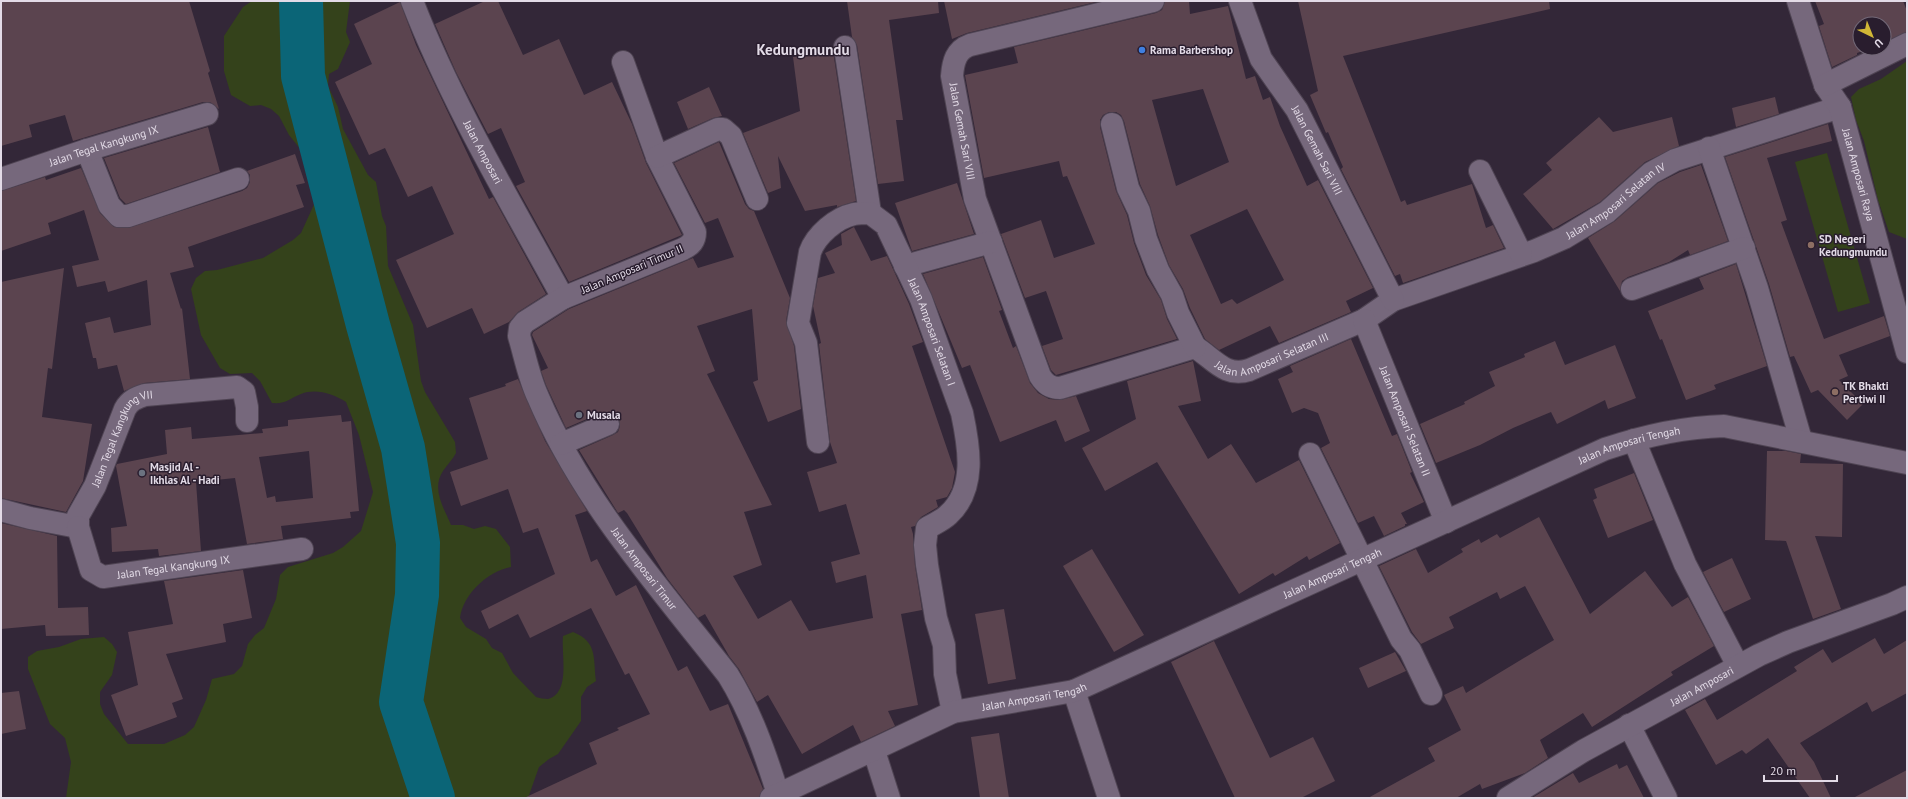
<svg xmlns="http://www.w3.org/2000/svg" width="1908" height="799" font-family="'PT Sans',sans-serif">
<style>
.green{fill:#34421b}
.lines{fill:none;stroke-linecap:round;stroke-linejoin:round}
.river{stroke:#0b6577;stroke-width:44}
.building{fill:#5b444f;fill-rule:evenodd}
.minor-casing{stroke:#4f4453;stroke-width:24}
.minor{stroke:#76687c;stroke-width:22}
.shop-dot{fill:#3f7fe0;stroke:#291d2e;stroke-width:1.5}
.education-dot{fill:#8d6e63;stroke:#291d2e;stroke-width:1.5}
.worship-dot{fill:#6b7280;stroke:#291d2e;stroke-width:1.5}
.labels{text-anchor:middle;stroke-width:3;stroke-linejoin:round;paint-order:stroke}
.poi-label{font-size:11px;font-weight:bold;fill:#e3dbe7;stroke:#291d2e;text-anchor:start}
.street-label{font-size:11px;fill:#e3dbe7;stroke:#291d2e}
.district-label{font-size:15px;font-weight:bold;fill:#e3dbe7;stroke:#291d2e}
</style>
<rect width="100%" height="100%" fill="#332738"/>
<g class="green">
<path d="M 252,1 L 350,1 L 346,32 L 350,42 L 338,69 L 329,74 L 328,86 L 338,107 L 343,129 L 368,175 L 376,182 L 382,216 L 386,226 L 388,266 L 413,325 L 421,381 L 425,392 L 455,442 L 456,453 C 453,459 447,465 443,471 C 431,489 444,508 451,525 L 463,525 L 474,529 L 485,526 L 496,529 L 510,547 L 511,567 C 488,571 463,594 460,618 L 466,627 L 486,639 L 492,648 L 502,653 L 513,673 L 536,697 C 539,698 545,699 548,699 C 571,693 561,654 563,636 L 573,632 C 598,642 593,658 596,681 L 587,687 L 581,697 L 581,721 L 558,754 L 549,759 L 539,767 L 528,798 L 66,798 L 71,762 L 65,738 L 50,724 L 28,669 L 28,657 L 37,651 L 59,647 L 81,639 L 104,637 L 112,644 L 117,652 L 112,675 L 100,692 L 100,704 L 104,714 L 128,744 L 164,744 L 185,735 L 194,727 L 206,700 L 212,679 L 234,674 L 242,666 L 248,644 L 255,635 L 264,628 L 276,599 L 280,575 L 288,567 L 333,553 L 343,547 L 361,531 L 373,492 L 359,435 L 346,402 C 333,394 316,388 301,394 C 288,399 287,404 272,403 L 260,381 L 252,373 L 230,374 L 220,368 L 201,335 L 191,289 L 196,278 L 205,271 L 217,270 L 263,258 L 293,240 L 301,233 L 316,200 L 317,188 L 316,176 L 313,165 L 289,135 L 279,116 L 271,109 L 261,105 L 250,106 L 231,95 L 224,71 L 224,36 L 243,7 Z"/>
<polygon points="1907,61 1907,239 1889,232 1878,200 1864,141 1856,120 1851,97 1859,89 1881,79"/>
<polygon points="1827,153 1870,303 1838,312 1795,162"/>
</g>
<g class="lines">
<polyline class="river" points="301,1 303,76 368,325 403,448 418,543 417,595 401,702 433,798"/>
</g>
<g class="building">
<polygon points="1,1 189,1 210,71 208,73 219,109 210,102 203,102 73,141 65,115 29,125 32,137 1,146"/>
<polygon points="485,1 498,1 523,55 559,39 584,95 612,82 632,124 646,163 682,235 569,282 516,186 525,182 501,128 488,134 456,72 435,24"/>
<polygon points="847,1 938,1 939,13 889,20 903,120 896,120 904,181 878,184 857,45 852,37"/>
<polygon points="944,1 1100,1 967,33 952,39"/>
<path d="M 1165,1 L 1189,1 L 1190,14 L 1228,6 L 1246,79 L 1255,76 L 1263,100 L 1270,97 L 1280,126 L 1307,186 L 1318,180 L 1373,288 L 1346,301 L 1351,312 L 1279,343 L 1270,326 L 1219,350 L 1205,339 L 1190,308 L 1183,289 L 1169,265 L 1158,235 L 1150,206 L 1140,184 L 1124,121 L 1121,115 L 1116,112 L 1109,112 L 1103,115 L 1100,120 L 1100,127 L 1116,191 L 1127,215 L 1134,243 L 1146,275 L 1161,300 L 1167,319 L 1177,339 L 1056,375 L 1051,370 L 1042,346 L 1063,339 L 1046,291 L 1025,298 L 1001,234 L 1041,220 L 1054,258 L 1095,244 L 1067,176 L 1063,177 L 1059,161 L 984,178 L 965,75 L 1018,63 L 1014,47 L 1156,13 L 1162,10 ZM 1203,89 L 1229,162 L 1176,186 L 1152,100 ZM 1247,209 L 1284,280 L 1237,304 L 1232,299 L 1221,304 L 1190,235 Z"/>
<polygon points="1298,1 1549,1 1550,9 1343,56 1401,202 1405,200 1407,205 1472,184 1486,228 1493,225 1504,248 1403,283 1400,274 1395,276 1341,169 1343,167 1328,132 1326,133 1310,95 1318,91"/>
<polygon points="1815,1 1903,1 1907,11 1907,32 1884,42 1884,24 1860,24 1860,48 1871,48 1857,53 1857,55 1832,67 1819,26 1824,24"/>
<polygon points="400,2 416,45 489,199 493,197 546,294 518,312 509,322 484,334 472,308 427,328 396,260 454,234 432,186 408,197 385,148 369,155 335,82 372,64 354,24"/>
<polygon points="833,51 856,201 837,207 837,205 805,211 778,156 781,188 768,193 743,133 800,111 793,57"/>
<polygon points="709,87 722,116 713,118 688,129 677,102"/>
<polygon points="1775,97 1779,114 1736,127 1732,108"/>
<polygon points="1599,117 1613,132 1672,117 1679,146 1645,162 1600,202 1553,229 1523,194 1552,170 1546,163"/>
<polygon points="1828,124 1832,141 1767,158 1787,220 1781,222 1824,339 1884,316 1890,336 1839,355 1848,376 1839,380 1863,404 1847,420 1818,390 1811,393 1794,356 1790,357 1769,284 1725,157"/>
<polygon points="208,127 220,172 126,204 120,198 104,158"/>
<polygon points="719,142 745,204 749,209 754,211 790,298 786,321 794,346 801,409 768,422 753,382 758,380 752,309 697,326 715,371 707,374 772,505 744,512 762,565 733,576 758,619 791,600 809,631 873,618 866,575 836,583 831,562 860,554 846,504 819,512 807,472 837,463 830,442 819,344 821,343 813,306 818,278 835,273 825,253 842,245 841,234 852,228 854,227 871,261 887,256 909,304 923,342 912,346 955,472 952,488 947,497 936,500 938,507 921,517 915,526 911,527 913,534 915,566 922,610 901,614 918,705 888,711 895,726 861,742 853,725 802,754 768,695 757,702 739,669 729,656 705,614 698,618 667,578 627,513 624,510 618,513 579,450 613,435 618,432 620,426 619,419 616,414 610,412 603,412 566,428 546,385 541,371 548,368 532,335 533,332 569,309 693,258 698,268 734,257 718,218 705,223 674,163"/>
<polygon points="295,154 305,183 296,185 304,207 188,247 194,267 170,273 181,309 182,308 190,379 144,383 124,391 117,365 98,369 96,358 93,358 85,323 110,317 114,333 151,325 147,280 108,292 105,281 77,287 72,266 99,260 84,210 48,223 51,234 1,251 1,191 45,177 46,180 81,168 100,213 114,227 128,228 242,191 247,188 250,182 250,175 247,171"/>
<polygon points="1701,165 1728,241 1690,255 1688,250 1669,262 1628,277 1622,281 1620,291 1588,238 1615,221 1658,183 1680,172"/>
<polygon points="957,183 974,234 912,251 895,203"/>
<polygon points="983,257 1002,310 999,311 1013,348 1016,346 1030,383 1038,393 1049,399 1060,400 1076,396 1090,431 1065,442 1056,420 1000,442 970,365 962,368 923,274"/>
<polygon points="1736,264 1767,366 1714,385 1716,389 1686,400 1662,339 1660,340 1648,311 1704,289 1699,278"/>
<polygon points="64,268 52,369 48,368 42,417 92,424 83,481 66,512 1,498 1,282"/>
<polygon points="1351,339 1392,436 1397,434 1412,472 1410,473 1424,502 1401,513 1407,524 1405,524 1405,526 1384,536 1374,516 1358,523 1321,448 1330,443 1318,413 1304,408 1292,413 1278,379 1293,372 1290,366"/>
<polygon points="1555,341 1565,365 1615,345 1636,398 1608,409 1605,400 1557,424 1551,412 1513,428 1480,445 1436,463 1420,424 1465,404 1464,402 1495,386 1489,372 1525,357 1524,354"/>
<polygon points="1193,361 1201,401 1178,406 1208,459 1231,444 1256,483 1299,460 1340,543 1309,560 1307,556 1275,576 1273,573 1239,594 1157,462 1105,491 1082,448 1136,419 1127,381"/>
<polygon points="518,379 545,441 587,511 575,515 591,562 597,559 616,596 636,585 678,671 687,666 710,711 728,704 763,789 759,798 524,798 597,764 589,743 619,730 617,728 650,714 629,673 625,675 591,608 530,638 518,614 489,629 481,611 555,574 538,528 523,533 508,489 461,506 450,472 488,459 469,398 506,386 505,384"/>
<path d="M 341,415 L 342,422 L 351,421 L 359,511 L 350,512 L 351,518 L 281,526 L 283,539 L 247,544 L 235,478 L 196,482 L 201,551 L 159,556 L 158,549 L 112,552 L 111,528 L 127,526 L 116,466 L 117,464 L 167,454 L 165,430 L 191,427 L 192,439 L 263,433 L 262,429 L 288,426 L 288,420 ZM 309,451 L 313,498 L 276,502 L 275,496 L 267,498 L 259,457 Z"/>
<polygon points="1767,451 1786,451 1801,454 1800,463 1843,464 1842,537 1815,536 1841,609 1813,619 1786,541 1765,540"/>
<polygon points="1634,473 1653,520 1608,538 1593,500 1597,498 1594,489"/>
<polygon points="1539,517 1590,614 1645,571 1672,607 1688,597 1714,646 1671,672 1673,675 1592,727 1583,713 1540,740 1548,758 1525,773 1482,789 1480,784 1456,798 1368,798 1435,761 1428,748 1461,730 1444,695 1463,686 1466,693 1554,640 1525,586 1500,599 1497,592 1449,617 1454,628 1421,644 1412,632 1379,566 1416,549 1428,573 1463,552 1461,549 1479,539 1481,543 1497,534 1500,538"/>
<polygon points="1,523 57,536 58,608 88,607 89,635 46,636 45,625 1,629"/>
<polygon points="1092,549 1144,635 1114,652 1063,566"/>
<polygon points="1732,558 1751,599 1724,612 1703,572"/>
<polygon points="243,570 252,618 223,624 226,642 166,654 183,699 172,703 177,717 126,736 111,695 138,685 128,632 173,624 164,581"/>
<polygon points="1004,609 1016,679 988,684 975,614"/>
<polygon points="1875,638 1884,654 1907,640 1907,693 1872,712 1867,702 1800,743 1814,762 1831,798 1810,798 1768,738 1746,754 1742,750 1716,765 1685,710 1705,699 1717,720 1797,671 1794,667 1823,649 1832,663"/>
<polygon points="1214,641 1270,758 1313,737 1335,781 1301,798 1235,798 1171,662"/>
<polygon points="1395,652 1406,671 1368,688 1359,668"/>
<polygon points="19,691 26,729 1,734 1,693"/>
<polygon points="999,733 1009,798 980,798 971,737"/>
<polygon points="1617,764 1619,769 1627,765 1644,798 1532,798 1573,773 1579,783"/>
<polygon points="1907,770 1907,798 1853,798"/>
</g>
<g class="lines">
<defs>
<g id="minor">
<path id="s1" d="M 412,1 C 452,104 510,201 563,298"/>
<path id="s2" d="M 1153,1 L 970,45 C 956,50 953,62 952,76 L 975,199 L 1040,376 C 1045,384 1050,388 1060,388 L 1195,347 C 1213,358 1225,378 1249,370 L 1364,320 L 1393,300 L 1534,251 L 1564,238 L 1607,212 L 1651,173 L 1675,160 L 1840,107"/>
<path id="s3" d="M 1240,1 L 1261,59 L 1297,110 L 1393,300"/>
<path id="s4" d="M 1798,1 L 1825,85 L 1840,107 L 1907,352"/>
<polyline points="845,47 870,213"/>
<path id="s5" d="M 623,62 L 657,157 L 695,232 C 695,241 691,245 683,249 L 563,298 L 525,322 L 520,328 L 519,336 C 525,356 529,378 538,397 C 582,501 659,587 728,675 C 751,712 765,753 778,794"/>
<polyline points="1825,85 1907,44"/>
<polyline points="1112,124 1128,188 1139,211 1146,239 1158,270 1172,295 1178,313 1195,347"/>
<polyline points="1709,148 1757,288 1801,440"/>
<polyline points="87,150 109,205 119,216 128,216 238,179"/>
<polyline points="657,157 718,129 723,129 731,136 757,199"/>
<polyline points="1480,171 1521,254"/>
<path id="s6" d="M 1,179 L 87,150 L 207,114"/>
<polyline points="905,266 991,242"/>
<polyline points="1632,289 1744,248"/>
<path id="s7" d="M 1364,320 L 1446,522"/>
<polyline points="1634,440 1685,564 1738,666"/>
<path id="s8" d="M 818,442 L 806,343 L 798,323 L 810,252 C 816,235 836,218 854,214 C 859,213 865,213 870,213 L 886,225 L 921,299 L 962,413 C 969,446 977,489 948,515 C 943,520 934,524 927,528 L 925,545 L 927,565 L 936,618 L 944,645 L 945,674 L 953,712"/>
<polyline points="561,444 608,424"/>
<polyline points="1310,454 1401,639 1410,650 1431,694"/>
<path id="s9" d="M 1,510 L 30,518 L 78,527 L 78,516 L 95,486 L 125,409 C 130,400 136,398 145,395 L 237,387 L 244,392 L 247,407 L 247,421"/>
<path id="s10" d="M 78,527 L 91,570 L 103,577 L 302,549"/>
<polyline points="1074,691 1109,798"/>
<polyline points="1629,725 1666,798"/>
<polyline points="874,751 889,798"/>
<path id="s11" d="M 771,798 L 953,712 L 1074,691 L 1605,449 C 1644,436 1683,427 1724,426 L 1907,463"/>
<path id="s12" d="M 1508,798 L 1583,751 L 1759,655 L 1788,642 L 1892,604 L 1907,597"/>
</g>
</defs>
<use href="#minor" class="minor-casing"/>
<use href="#minor" class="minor"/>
</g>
<circle class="shop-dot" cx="1142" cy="50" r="4"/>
<g class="education-dot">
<circle cx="1811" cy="245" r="4"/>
<circle cx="1835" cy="392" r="4"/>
</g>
<g class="worship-dot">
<circle cx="579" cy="415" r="4"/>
<circle cx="142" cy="473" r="4"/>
</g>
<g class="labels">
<g class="poi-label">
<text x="1150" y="54">Rama Barbershop</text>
<text x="1819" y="243">SD Negeri<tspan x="1819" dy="13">Kedungmundu</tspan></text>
<text x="1843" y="390">TK Bhakti<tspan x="1843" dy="13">Pertiwi II</tspan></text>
<text x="587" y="419">Musala</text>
<text x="150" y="471">Masjid Al -<tspan x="150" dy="13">Ikhlas Al - Hadi</tspan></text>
</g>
<g class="street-label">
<text dy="4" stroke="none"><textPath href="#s2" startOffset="283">Jalan Gemah Sari VIII</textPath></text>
<text dy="4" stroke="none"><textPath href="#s6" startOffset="108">Jalan Tegal Kangkung IX</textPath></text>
<text dy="4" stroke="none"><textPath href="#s3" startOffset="169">Jalan Gemah Sari VIII</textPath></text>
<text dy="4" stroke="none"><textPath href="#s1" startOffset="167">Jalan Amposari</textPath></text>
<text dy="4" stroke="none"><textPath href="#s4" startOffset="185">Jalan Amposari Raya</textPath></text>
<text dy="4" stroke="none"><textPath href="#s2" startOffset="1174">Jalan Amposari Selatan IV</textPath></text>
<text transform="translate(632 269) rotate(-23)" y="4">Jalan Amposari Timur II</text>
<text dy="4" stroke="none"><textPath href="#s8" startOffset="406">Jalan Amposari Selatan I</textPath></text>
<text dy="4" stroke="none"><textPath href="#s2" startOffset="793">Jalan Amposari Selatan III</textPath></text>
<text dy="4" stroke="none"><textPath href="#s7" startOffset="109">Jalan Amposari Selatan II</textPath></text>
<text dy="4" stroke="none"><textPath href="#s9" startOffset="182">Jalan Tegal Kangkung VII</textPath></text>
<text dy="4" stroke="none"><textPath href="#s11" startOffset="932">Jalan Amposari Tengah</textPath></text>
<text dy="4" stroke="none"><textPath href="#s10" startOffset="130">Jalan Tegal Kangkung IX</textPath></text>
<text dy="4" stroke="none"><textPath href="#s5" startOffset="664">Jalan Amposari Timur</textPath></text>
<text dy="4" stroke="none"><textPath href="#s11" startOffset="608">Jalan Amposari Tengah</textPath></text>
<text dy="4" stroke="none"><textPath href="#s12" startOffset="224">Jalan Amposari</textPath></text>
<text dy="4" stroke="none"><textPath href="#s11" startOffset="284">Jalan Amposari Tengah</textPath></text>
</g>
<g class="district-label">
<text x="803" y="55">Kedungmundu</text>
</g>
</g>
<rect width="1908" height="799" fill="none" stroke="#e3dbe7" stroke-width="4"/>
<g transform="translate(1872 36) rotate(137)"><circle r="19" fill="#291d2e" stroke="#736978"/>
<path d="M0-3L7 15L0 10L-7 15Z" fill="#d1b736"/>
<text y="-6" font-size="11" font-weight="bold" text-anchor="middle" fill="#e3dbe7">U</text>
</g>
<path d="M1764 775v6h73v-6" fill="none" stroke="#e3dbe7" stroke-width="2"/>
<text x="1770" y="775" font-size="12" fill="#e3dbe7" stroke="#291d2e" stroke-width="3" paint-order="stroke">20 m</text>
</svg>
